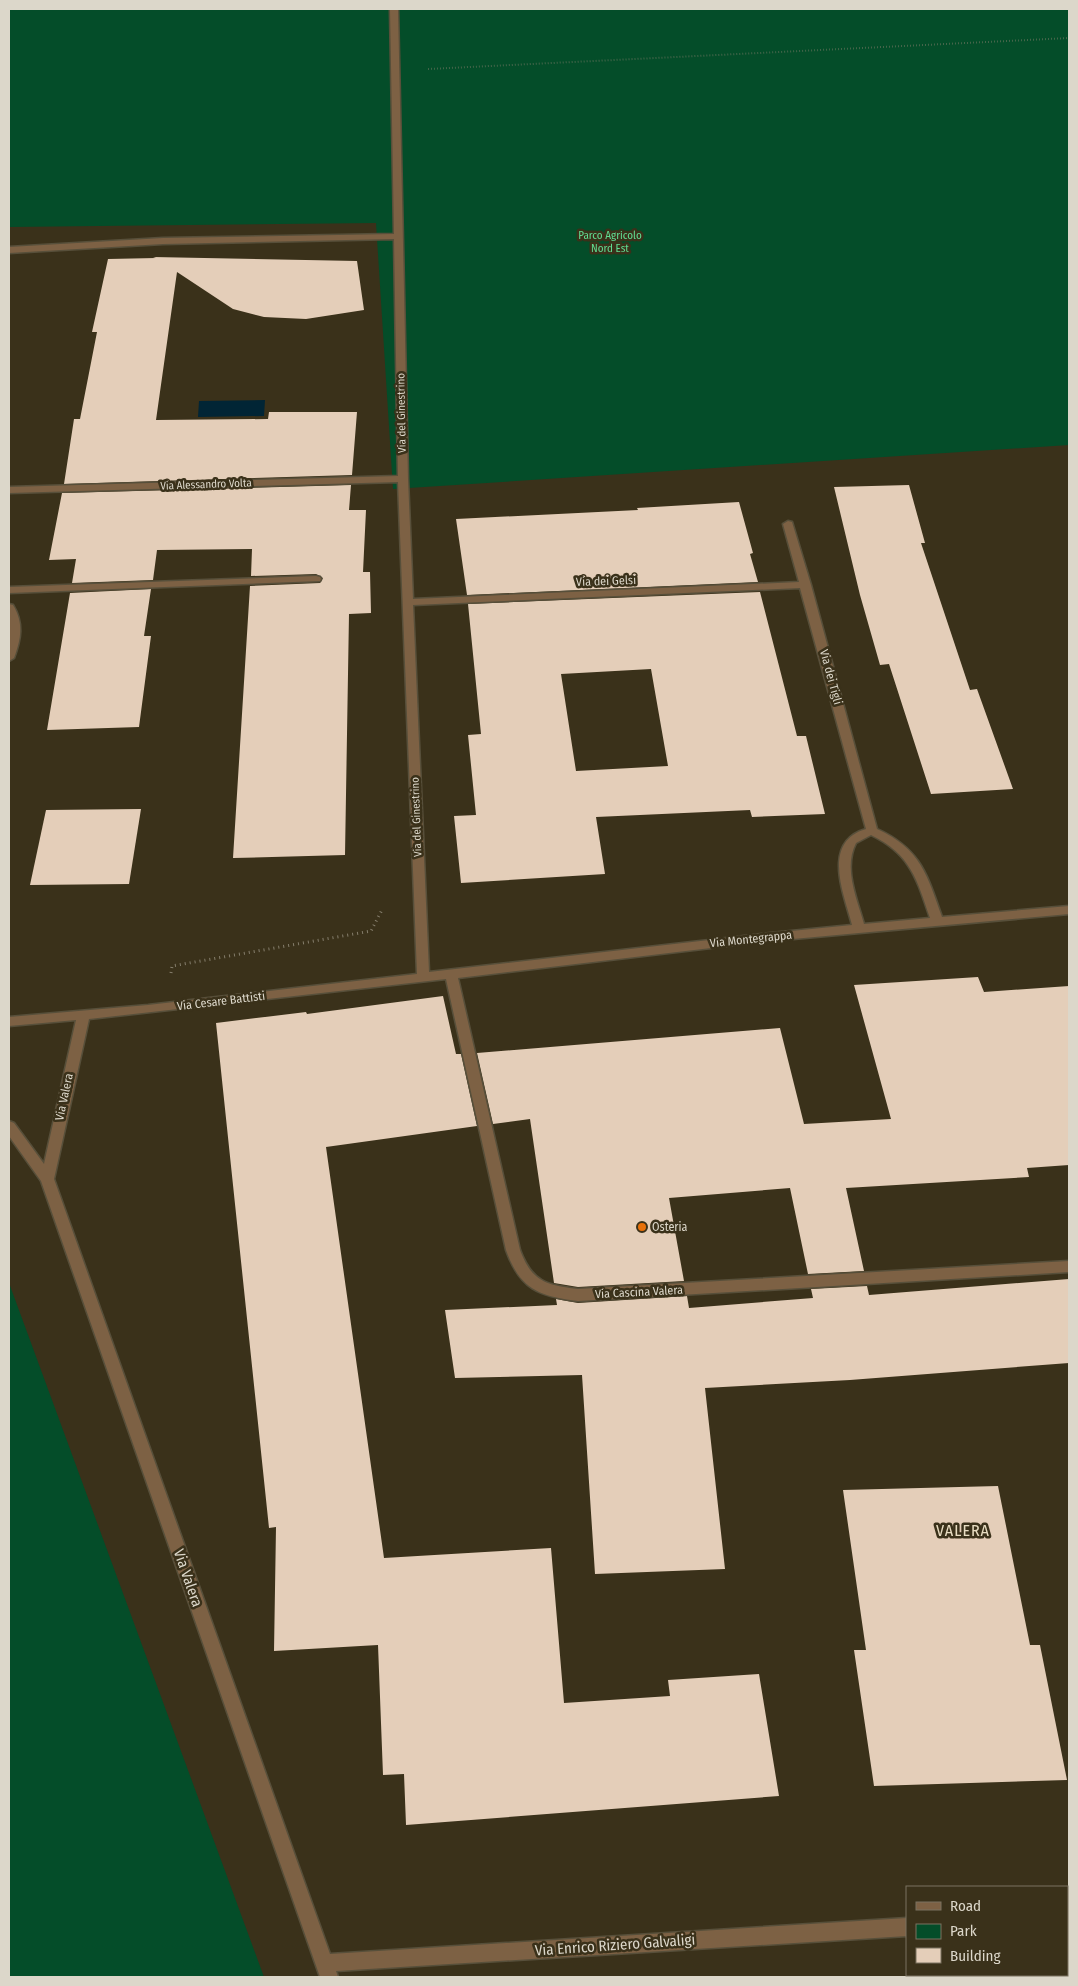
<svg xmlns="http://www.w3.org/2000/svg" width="1078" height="1986" font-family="'Fira Sans Condensed',sans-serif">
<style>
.green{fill:#044d29}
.water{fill:#012535}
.building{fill:#e4ceb9;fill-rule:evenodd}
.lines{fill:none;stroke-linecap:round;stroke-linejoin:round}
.minor-casing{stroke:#574f3a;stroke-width:3}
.path-far1{stroke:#857e6c;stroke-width:2;stroke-dasharray:0.5 2.5;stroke-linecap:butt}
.path{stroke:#857e6c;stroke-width:3;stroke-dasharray:1 4;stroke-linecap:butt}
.minor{fill:#7d6144;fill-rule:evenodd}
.food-dot{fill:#e8710a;stroke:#3a311a;stroke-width:2}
.labels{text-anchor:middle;stroke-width:5;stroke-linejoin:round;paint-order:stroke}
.far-park-label{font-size:11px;fill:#60dd92;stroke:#3a311a}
.far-street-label{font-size:11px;fill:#dcd7ca;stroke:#3a311a}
.street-label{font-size:12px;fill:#dcd7ca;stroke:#3a311a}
.poi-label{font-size:12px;fill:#dcd7ca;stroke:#3a311a;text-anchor:start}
.near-street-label{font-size:15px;fill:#dcd7ca;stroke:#3a311a}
.near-neighbourhood-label{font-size:16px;letter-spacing:1px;fill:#e8ddc2;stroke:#3a311a}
</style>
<rect width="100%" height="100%" fill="#3a311a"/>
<g class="green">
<polygon points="9,9 1069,9 1069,445 393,489 376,223 9,227"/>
<polygon points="9,1283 264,1977 9,1977"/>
</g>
<polygon class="water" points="265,400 264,416 198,417 199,401"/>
<g class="building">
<polygon points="153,257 357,261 364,310 306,319 264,317 233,309 177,272 156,420 268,419 269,412 357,412 352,475 64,484 74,419 80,419 97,332 92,332 108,259 156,258"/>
<polygon points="351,485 349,510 366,510 363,572 370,572 371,613 349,614 345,855 233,858 250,586 320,583 323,578 316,574 251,576 252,549 157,550 153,580 72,583 76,559 49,560 62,493"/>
<polygon points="909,485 925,543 921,543 970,690 977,689 1013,789 931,794 889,664 880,665 860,595 834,487"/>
<polygon points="739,502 753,553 750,554 758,582 467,595 456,519 638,510 637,508"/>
<polygon points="151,589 144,636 151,636 139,727 47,730 70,593"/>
<path d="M 760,592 L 797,736 L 806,736 L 825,814 L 752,817 L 750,810 L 596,817 L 605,874 L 461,883 L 454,816 L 476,815 L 468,735 L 481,734 L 468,604 ZM 651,669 L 668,766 L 576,771 L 561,674 Z"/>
<polygon points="141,809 129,884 30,885 46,810"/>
<polygon points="978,977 984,992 1069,986 1069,1165 1027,1168 1029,1177 846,1188 864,1271 808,1274 790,1188 669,1198 684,1281 578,1287 554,1283 530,1119 493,1124 477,1053 780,1028 804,1124 891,1119 854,985"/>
<polygon points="443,996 456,1054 461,1054 477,1126 326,1147 384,1558 551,1548 564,1703 670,1696 668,1680 759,1674 779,1796 406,1825 404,1774 383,1775 378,1645 274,1651 276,1527 269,1528 216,1023 306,1012 307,1014"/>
<polygon points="1069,1279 1069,1363 850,1380 705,1388 725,1569 595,1574 582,1375 455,1378 445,1310 557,1305 556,1299 578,1303 687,1296 689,1308 813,1298 811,1289 867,1286 869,1295"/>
<polygon points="998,1486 1030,1645 1040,1645 1067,1780 874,1786 854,1650 866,1650 843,1490"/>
</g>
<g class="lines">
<defs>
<g id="minor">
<path d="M 390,9 L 398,9 L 408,479 L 413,599 L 799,582 L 783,524 L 788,521 L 792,522 L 811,585 L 877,829 C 921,849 927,875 942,917 L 1069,906 L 1069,914 L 771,941 L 458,978 L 520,1250 C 532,1282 546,1285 578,1289 L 1069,1261 L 1069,1272 L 578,1301 C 538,1296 520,1289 506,1250 L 446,979 L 89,1019 L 54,1179 L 330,1954 L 907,1918 L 907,1936 L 336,1971 L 338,1977 L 320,1977 L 41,1181 L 9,1136 L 9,1121 L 14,1123 L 44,1164 L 76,1020 L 9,1026 L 9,1017 L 148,1005 L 417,974 L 398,482 L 9,493 L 9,487 L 398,476 L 394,239 L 163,244 L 9,253 L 9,247 L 163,238 L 394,234 ZM 800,588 L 866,829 C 821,842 844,894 852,925 L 771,933 L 429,972 L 413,605 ZM 871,835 C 911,854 917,880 930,918 L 864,924 C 857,899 843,868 856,843 Z"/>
<polygon points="316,576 320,577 321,579 320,581 9,593 9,587"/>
<path d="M 9,604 L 13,605 C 24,623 21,639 14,658 L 9,661 Z"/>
<polygon points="1067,1908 1069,1909 1069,1926 1067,1925"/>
</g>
</defs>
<use href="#minor" class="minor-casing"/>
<polyline class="path-far1" points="428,69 1069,38"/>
<polyline class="path" points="171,973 172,966 371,931 383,908"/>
<use href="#minor" class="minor"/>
</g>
<circle class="food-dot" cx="642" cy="1227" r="5"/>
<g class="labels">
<g class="far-park-label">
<text x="610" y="239">Parco Agricolo<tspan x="610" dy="13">Nord Est</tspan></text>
</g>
<g class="far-street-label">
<text transform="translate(401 413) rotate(-91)" y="4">Via del Ginestrino</text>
<text transform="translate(206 484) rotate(-2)" y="4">Via Alessandro Volta</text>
<text transform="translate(416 817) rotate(-92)" y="4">Via del Ginestrino</text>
</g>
<g class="street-label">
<text transform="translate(606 581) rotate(-2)" y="4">Via dei Gelsi</text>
<text transform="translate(831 677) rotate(75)" y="4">Via dei Tigli</text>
<text transform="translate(751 939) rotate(-6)" y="4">Via Montegrappa</text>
<text transform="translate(221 1001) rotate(-7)" y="4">Via Cesare Battisti</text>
<text transform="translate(64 1097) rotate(-78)" y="4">Via Valera</text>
<text transform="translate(639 1292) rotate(-3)" y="4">Via Cascina Valera</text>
</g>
<g class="poi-label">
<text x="652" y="1231">Osteria</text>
</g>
<g class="near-street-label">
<text transform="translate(188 1578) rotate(71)" y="5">Via Valera</text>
<text transform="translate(615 1945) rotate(-4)" y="5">Via Enrico Riziero Galvaligi</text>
</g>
<g class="near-neighbourhood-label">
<text x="963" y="1536">VALERA</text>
</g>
</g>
<rect width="1078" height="1986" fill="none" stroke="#dcd7ca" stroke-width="20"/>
<rect x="906" y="1886" width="162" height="90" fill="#3a311a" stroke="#7b7360"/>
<rect x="916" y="1902" width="25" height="8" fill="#7d6144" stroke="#7b7360"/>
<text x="950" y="1911" font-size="15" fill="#dcd7ca">Road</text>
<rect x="916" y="1924" width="25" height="15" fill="#044d29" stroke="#7b7360"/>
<text x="950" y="1936" font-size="15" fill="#dcd7ca">Park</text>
<rect x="916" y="1948" width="25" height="15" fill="#e4ceb9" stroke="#7b7360"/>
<text x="950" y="1961" font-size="15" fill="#dcd7ca">Building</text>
</svg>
